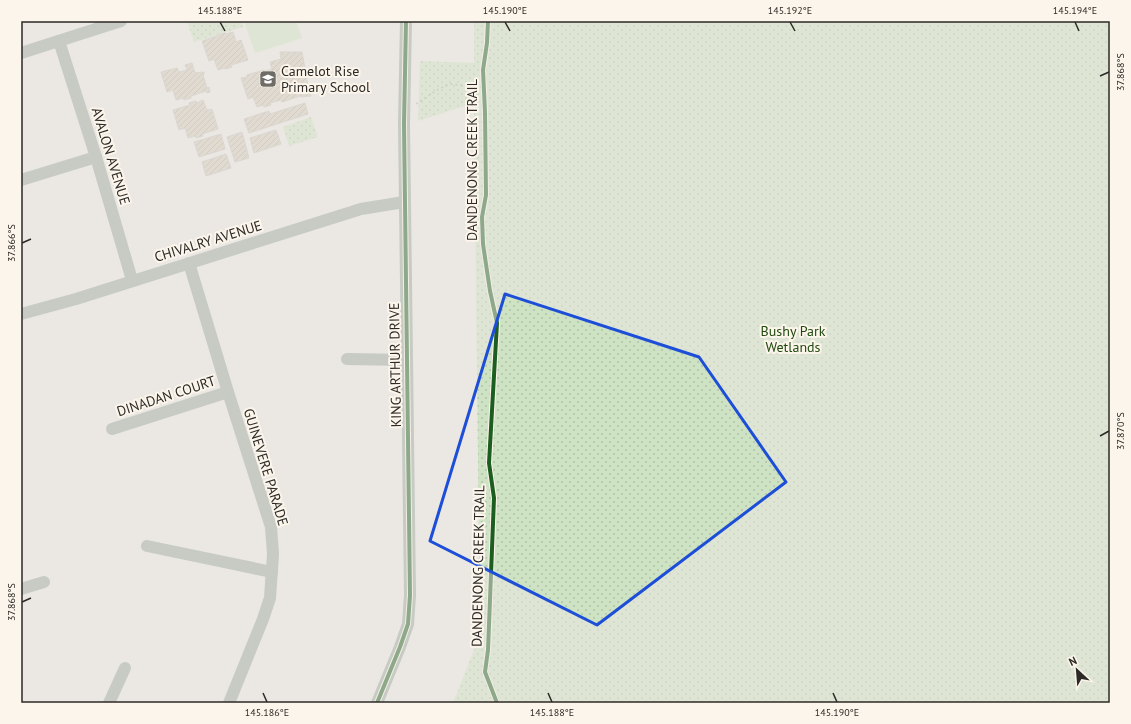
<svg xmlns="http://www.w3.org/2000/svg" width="1131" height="724" font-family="'PT Sans',sans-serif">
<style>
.park{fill:url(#park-dots)}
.pitch{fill:#cee2c4}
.building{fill:url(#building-hatch);stroke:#c5c2be}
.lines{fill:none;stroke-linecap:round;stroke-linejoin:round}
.path{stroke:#aaafaa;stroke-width:1.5;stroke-dasharray:2 3;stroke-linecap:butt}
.minor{stroke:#9ba9a1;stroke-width:12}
.cycleway-casing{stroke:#fcf5eb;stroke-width:6}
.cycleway{stroke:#1b5e20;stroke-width:4}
.marked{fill:none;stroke:#1d4ed8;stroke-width:3;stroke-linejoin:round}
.ticks{fill:none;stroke:#2c2926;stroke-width:1.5}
.labels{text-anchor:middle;stroke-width:4;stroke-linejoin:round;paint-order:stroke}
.poi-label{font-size:14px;fill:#2c2926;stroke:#fcf5eb;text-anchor:start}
.street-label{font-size:14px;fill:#2c2926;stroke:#fcf5eb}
.park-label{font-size:14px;fill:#1f490e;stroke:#fcf5eb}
.neatline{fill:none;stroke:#2c2926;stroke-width:1.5}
.ticks-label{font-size:10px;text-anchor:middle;fill:#2c2926}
</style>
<defs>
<pattern id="park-dots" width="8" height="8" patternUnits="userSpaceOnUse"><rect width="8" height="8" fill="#cee2c4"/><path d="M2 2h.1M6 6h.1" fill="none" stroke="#b1c2a8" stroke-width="1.8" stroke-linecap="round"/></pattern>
<pattern id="building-hatch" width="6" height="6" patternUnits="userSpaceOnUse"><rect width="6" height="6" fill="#d2c9ba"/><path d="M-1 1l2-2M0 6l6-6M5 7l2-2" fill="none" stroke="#b4ada0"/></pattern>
</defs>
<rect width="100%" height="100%" fill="#ebe7e2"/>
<g class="park">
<polygon points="187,21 241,21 243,27 194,42"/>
<polygon points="474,21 1110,21 1110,703 453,703 480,635 474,103 418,121 420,61 474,63"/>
<polygon points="311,117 318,137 289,146 283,127"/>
</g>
<polygon class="pitch" points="244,21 296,21 302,38 255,53"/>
<g class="building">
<polygon points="233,32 236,42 241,40 248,60 231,65 232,67 225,69 224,68 218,70 214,59 209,61 202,41 225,33 226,34"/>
<polygon points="280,52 302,52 308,86 311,96 301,97 300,96 282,102 281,100 270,103 271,105 264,107 263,105 257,107 253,97 248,99 241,78 247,77 247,75 264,70 265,71 272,69 270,62 281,59"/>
<polygon points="192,63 195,73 204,72 204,74 203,75 207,88 209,87 210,92 207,93 206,91 191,96 191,98 184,100 183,98 176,100 173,90 167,92 161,72 177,68 179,72 187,70 185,65"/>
<polygon points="203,100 207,110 212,109 218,129 202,134 203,136 196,138 195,136 188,138 185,128 179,130 173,110 190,105 189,103 196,101 197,103"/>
<polygon points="305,103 308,114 249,133 244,119 269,111 270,114"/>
<polygon points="276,130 281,144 254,153 250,138"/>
<polygon points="242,132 249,158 235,162 227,137"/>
<polygon points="221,134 225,149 199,157 194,142"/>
<polygon points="226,154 231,168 206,176 202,162"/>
</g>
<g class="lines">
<polyline class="path" points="416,104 437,90 449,84 484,87"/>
<g class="minor">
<polyline points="59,41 96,157 132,280"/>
<polyline points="21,53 121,21"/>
<polyline points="21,180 96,157"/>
<polyline points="189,263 228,392 271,527 273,554 270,598 263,619 229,703"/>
<polyline points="21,314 76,299 361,209 404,202"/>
<polyline points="347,359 406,360"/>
<polyline points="112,429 228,392"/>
<polyline points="147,546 272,572"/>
<polyline points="21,589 44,582"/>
<polyline points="109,703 125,668"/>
<polyline points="377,703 400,647 408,624 410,595 404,124 406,21"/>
</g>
<defs>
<g id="cycleway">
<polyline points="488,21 487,43 483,70 485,112 486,195 482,217 483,244 490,291 497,323 489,463 494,498 488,650 485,672 497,703"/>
<polyline points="377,703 400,647 408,624 410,595 404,124 406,21"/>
</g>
</defs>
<use href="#cycleway" class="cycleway-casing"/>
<use href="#cycleway" class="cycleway"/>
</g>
<path d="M0 0H1131V724H0ZM 505,294 L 699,357 L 786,482 L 597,625 L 430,541 Z" fill="#ebe7e2" fill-opacity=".55" fill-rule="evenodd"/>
<path class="marked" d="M 505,294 L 699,357 L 786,482 L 597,625 L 430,541 Z"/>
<path class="ticks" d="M 220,22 L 225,31M 505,22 L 510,31M 790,22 L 795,31M 1075,22 L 1079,31M 1100,76 L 1109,72M 22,243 L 31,239M 1100,436 L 1109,431M 22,602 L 31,598M 263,693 L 267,702M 548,693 L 552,702M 833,693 L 837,702"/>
<defs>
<symbol id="school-square" viewBox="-11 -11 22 22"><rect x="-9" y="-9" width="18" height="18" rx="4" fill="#6f6c68" stroke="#fcf5eb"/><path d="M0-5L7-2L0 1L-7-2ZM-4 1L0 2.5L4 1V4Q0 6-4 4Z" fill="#fff"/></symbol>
</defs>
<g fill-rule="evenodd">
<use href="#school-square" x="258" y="69" width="20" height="20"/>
</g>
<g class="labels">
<g class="poi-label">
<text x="281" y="76">Camelot Rise<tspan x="281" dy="16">Primary School</tspan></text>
</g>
<g class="street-label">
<text transform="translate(111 156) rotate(73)" y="5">AVALON AVENUE</text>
<text transform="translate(472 160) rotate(-90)" y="5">DANDENONG CREEK TRAIL</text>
<text transform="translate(208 241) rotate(-17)" y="5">CHIVALRY AVENUE</text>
<text transform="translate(395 365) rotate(-91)" y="5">KING ARTHUR DRIVE</text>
<text transform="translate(166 396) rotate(-18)" y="5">DINADAN COURT</text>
<text transform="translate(266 467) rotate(73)" y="5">GUINEVERE PARADE</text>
<text transform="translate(478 566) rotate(-89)" y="5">DANDENONG CREEK TRAIL</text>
</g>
<g class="park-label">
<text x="793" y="336">Bushy Park<tspan x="793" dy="16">Wetlands</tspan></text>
</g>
</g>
<rect width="1131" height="724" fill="none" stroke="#fcf5eb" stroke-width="44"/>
<g transform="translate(1077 670) rotate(334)" stroke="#fcf5eb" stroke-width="3" paint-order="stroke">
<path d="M0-3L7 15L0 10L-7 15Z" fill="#2c2926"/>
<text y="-6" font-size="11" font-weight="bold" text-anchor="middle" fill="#2c2926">N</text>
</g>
<rect x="22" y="22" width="1087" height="680" class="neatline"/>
<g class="ticks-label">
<text x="220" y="14">145.188°E</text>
<text x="505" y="14">145.190°E</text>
<text x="790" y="14">145.192°E</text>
<text x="1075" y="14">145.194°E</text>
<text transform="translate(1120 72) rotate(-90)" y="4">37.868°S</text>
<text transform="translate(11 243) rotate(-90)" y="4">37.866°S</text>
<text transform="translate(1120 431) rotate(-90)" y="4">37.870°S</text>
<text transform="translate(11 602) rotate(-90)" y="4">37.868°S</text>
<text x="267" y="716">145.186°E</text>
<text x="552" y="716">145.188°E</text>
<text x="837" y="716">145.190°E</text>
</g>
</svg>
